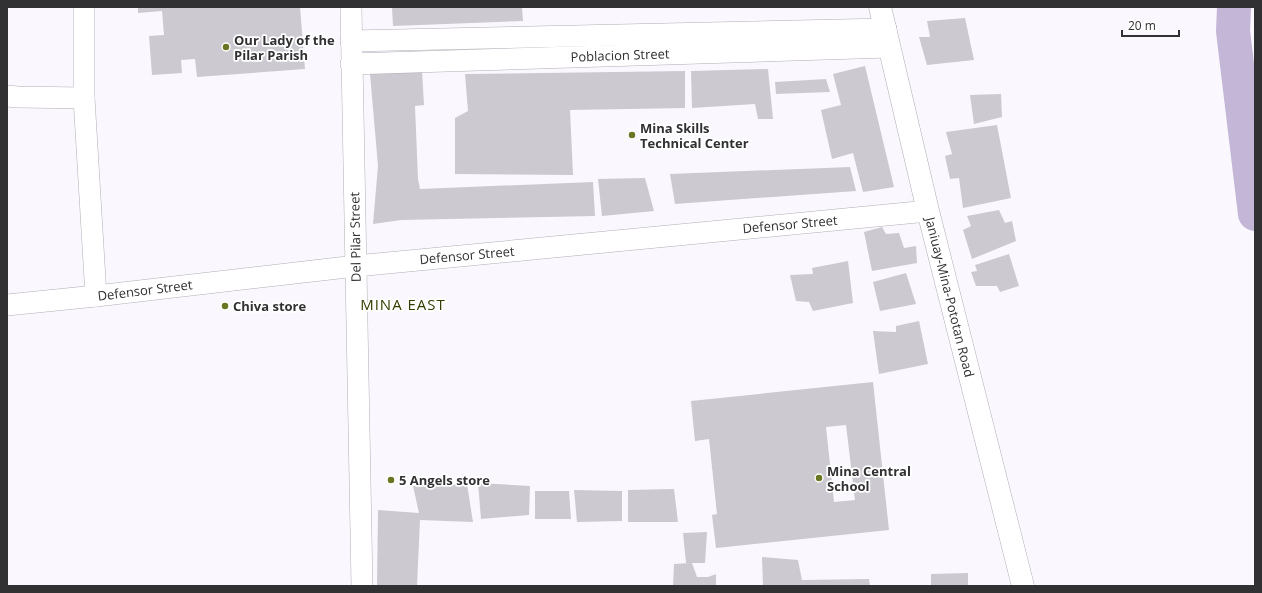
<svg xmlns="http://www.w3.org/2000/svg" width="1262" height="593" font-family="'Open Sans',sans-serif">
<style>
.lines{fill:none;stroke-linecap:round;stroke-linejoin:round}
.river{stroke:#c3b6d7;stroke-width:34}
.building{fill:#ccc9d0;fill-rule:evenodd}
.street-casing{stroke:#b1aeb6;stroke-width:22}
.secondary-casing{stroke:#b1aeb6;stroke-width:23}
.street{stroke:#fff;stroke-width:21}
.secondary{stroke:#fff;stroke-width:22}
.poi-dot{fill:#6a7722;stroke:#fff;stroke-width:1.5}
.labels{text-anchor:middle;stroke-width:3.5;stroke-linejoin:round;paint-order:stroke}
.poi-label{font-size:13px;font-weight:bold;fill:#313033;stroke:#fff;text-anchor:start}
.street-label{font-size:13px;fill:#313033;stroke:#fff}
.quarter-label{font-size:15px;letter-spacing:1px;fill:#353d00;stroke:#fff}
</style>
<rect width="100%" height="100%" fill="#faf8fe"/>
<g class="lines">
<polyline class="river" points="1234,7 1233,31 1255,214"/>
</g>
<g class="building">
<polygon points="138,7 300,7 305,69 197,77 195,59 181,60 182,73 152,75 149,36 164,35 162,11 138,13"/>
<polygon points="392,7 522,7 523,21 393,26"/>
<polygon points="965,18 974,60 927,65 919,37 930,37 927,21"/>
<polygon points="865,66 894,187 863,192 853,153 832,159 821,110 841,105 833,74"/>
<polygon points="768,69 773,119 758,119 755,104 692,108 691,71"/>
<polygon points="422,70 424,105 415,106 418,179 420,189 593,182 595,216 401,220 373,224 378,166 370,74"/>
<polygon points="685,71 685,108 570,110 573,175 455,174 455,118 468,111 465,74"/>
<polygon points="826,79 830,92 776,94 775,82"/>
<polygon points="1001,94 1002,117 974,124 970,95"/>
<polygon points="997,125 1011,198 963,208 959,178 950,179 945,156 952,154 946,132"/>
<polygon points="850,167 856,191 675,204 670,174"/>
<polygon points="645,178 654,211 602,216 598,179"/>
<polygon points="999,210 1005,223 1012,221 1016,241 972,259 963,230 971,226 967,216"/>
<polygon points="882,227 886,234 899,233 904,248 916,246 917,263 872,271 864,232"/>
<polygon points="1009,254 1019,286 1000,292 997,286 976,286 971,272 977,271 975,265"/>
<polygon points="848,261 853,303 813,311 809,302 796,301 790,275 813,274 812,268"/>
<polygon points="906,273 916,304 880,311 873,282"/>
<polygon points="919,321 928,364 879,374 873,331 896,332 896,326"/>
<path d="M 873,382 L 889,530 L 716,548 L 712,515 L 717,514 L 709,439 L 695,441 L 691,401 ZM 846,425 L 855,500 L 834,502 L 826,427 Z"/>
<polygon points="478,483 530,486 529,515 481,519"/>
<polygon points="467,484 473,522 420,520 417,586 377,586 378,510 419,513 413,486"/>
<polygon points="674,489 678,522 628,522 628,490"/>
<polygon points="574,490 622,491 622,521 577,522"/>
<polygon points="535,491 569,491 571,519 535,519"/>
<polygon points="707,532 705,563 692,563 697,577 708,577 716,574 716,586 673,586 674,564 690,563 686,563 683,533"/>
<polygon points="762,557 798,560 802,580 869,579 870,586 763,586"/>
<polygon points="968,573 968,586 931,586 931,574"/>
</g>
<g class="lines">
<defs>
<g id="street">
<polyline points="84,7 84,98 96,296"/>
<polyline points="351,7 362,586"/>
<polyline points="351,41 886,29"/>
<polyline points="351,64 889,47"/>
<polyline points="7,96 18,97 84,98"/>
<polyline points="7,305 96,296 356,266 928,211"/>
</g>
<polyline id="secondary" points="880,7 928,211 1023,586"/>
</defs>
<use href="#street" class="street-casing"/>
<use href="#secondary" class="secondary-casing"/>
<use href="#street" class="street"/>
<use href="#secondary" class="secondary"/>
</g>
<g class="poi-dot">
<circle cx="226" cy="47" r="4"/>
<circle cx="632" cy="135" r="4"/>
<circle cx="225" cy="306" r="4"/>
<circle cx="819" cy="478" r="4"/>
<circle cx="391" cy="480" r="4"/>
</g>
<g class="labels">
<g class="poi-label">
<text x="234" y="45">Our Lady of the<tspan x="234" dy="15">Pilar Parish</tspan></text>
<text x="640" y="133">Mina Skills<tspan x="640" dy="15">Technical Center</tspan></text>
<text x="233" y="311">Chiva store</text>
<text x="827" y="476">Mina Central<tspan x="827" dy="15">School</tspan></text>
<text x="399" y="485">5 Angels store</text>
</g>
<g class="street-label">
<text transform="translate(620 55) rotate(-2)" y="5">Poblacion Street</text>
<text transform="translate(790 224) rotate(-5)" y="5">Defensor Street</text>
<text transform="translate(355 237) rotate(-91)" y="5">Del Pilar Street</text>
<text transform="translate(467 255) rotate(-5)" y="5">Defensor Street</text>
<text transform="translate(145 290) rotate(-7)" y="5">Defensor Street</text>
<text transform="translate(950 297) rotate(76)" y="5">Janiuay-Mina-Pototan Road</text>
</g>
<g class="quarter-label">
<text x="403" y="310">MINA EAST</text>
</g>
</g>
<rect width="1262" height="593" fill="none" stroke="#313033" stroke-width="16"/>
<path d="M1122 30v6h57v-6" fill="none" stroke="#313033" stroke-width="2"/>
<text x="1128" y="30" font-size="12" fill="#313033" stroke="#ffffff" stroke-width="3" paint-order="stroke">20 m</text>
</svg>
